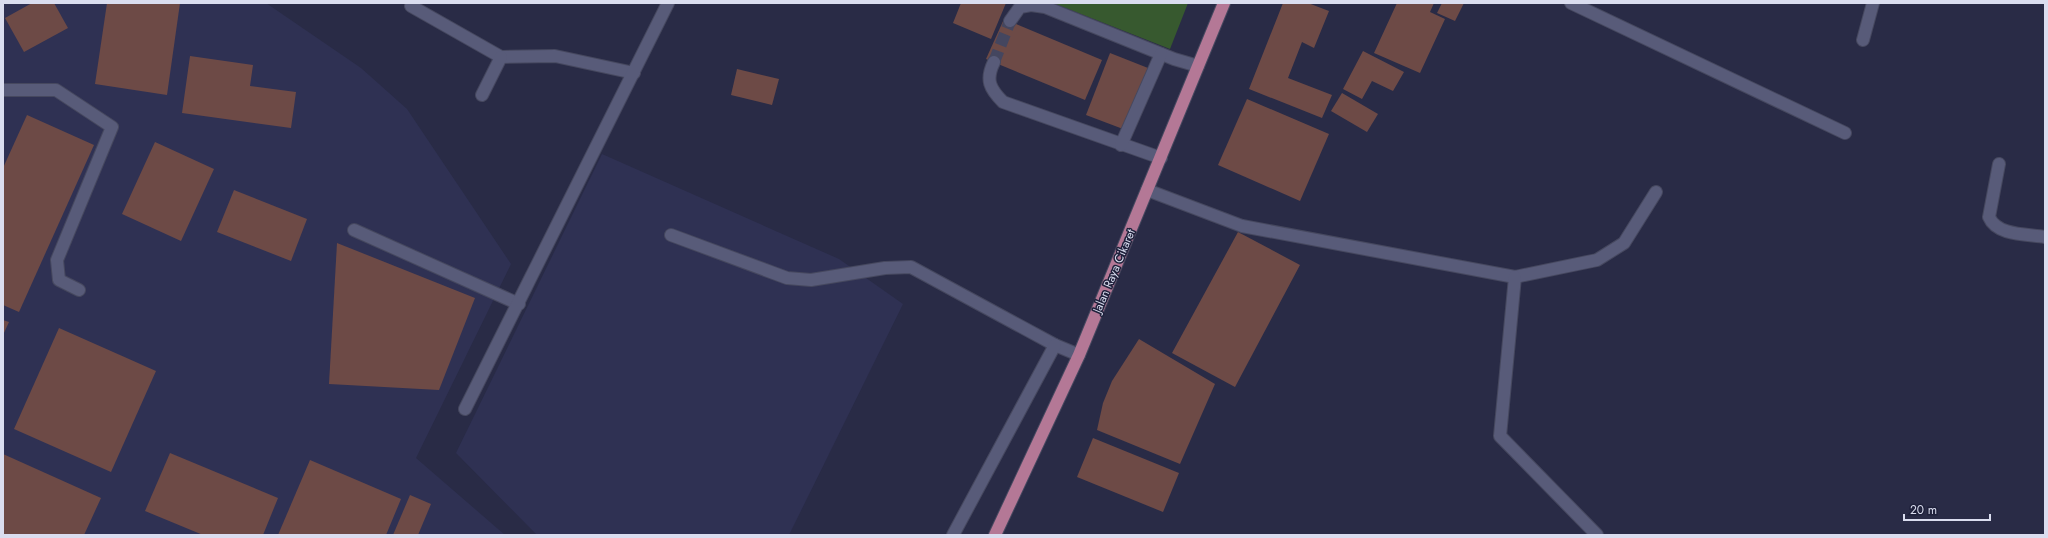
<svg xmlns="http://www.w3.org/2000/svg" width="2048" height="538" font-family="Jost,sans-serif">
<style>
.built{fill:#2f3153}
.garden{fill:#37592f}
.building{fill:#6d4a46}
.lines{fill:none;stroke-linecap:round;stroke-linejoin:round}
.minor-tunnel{stroke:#44465f;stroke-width:12;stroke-dasharray:12 6;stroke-linecap:butt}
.minor-casing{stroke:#46485f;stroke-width:14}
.major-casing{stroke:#46485f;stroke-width:14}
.minor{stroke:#585b79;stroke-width:12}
.major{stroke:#b47896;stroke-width:12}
.labels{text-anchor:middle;stroke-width:3;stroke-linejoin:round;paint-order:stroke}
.street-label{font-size:12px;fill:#daddef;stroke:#1f213b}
</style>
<rect width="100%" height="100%" fill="#292b46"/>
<g class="built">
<polygon points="3,3 266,3 361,68 407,109 511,264 416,458 505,535 3,535"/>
<polygon points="602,154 839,259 903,304 789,535 537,535 456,453"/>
</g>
<polygon class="garden" points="1053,3 1188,3 1170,49"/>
<g class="building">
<polygon points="32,3 54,3 68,28 24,52 5,18"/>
<polygon points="107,3 180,3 167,95 95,84"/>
<polygon points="961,3 1006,3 991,39 953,23"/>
<polygon points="1283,3 1308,3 1329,11 1314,48 1302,42 1288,78 1332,95 1322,118 1249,89"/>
<polygon points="1397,3 1434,3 1430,12 1445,19 1420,73 1374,53"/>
<polygon points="1442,3 1464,3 1455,21 1437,13"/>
<polygon points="1004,19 1102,60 1085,100 986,59"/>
<polygon points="1363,51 1404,72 1393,91 1372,81 1362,99 1343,89"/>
<polygon points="1110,53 1148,68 1123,129 1086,115"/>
<polygon points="190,56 253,65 250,86 296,92 291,128 182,113"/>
<polygon points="737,69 779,79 772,105 731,95"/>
<polygon points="1342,93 1378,114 1367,132 1331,111"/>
<polygon points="1247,99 1329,134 1300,201 1218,165"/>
<polygon points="27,115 94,145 19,312 3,305 3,168"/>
<polygon points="155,142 214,169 181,241 122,214"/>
<polygon points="234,190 307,219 291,261 217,232"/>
<polygon points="1238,232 1300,265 1235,387 1172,353"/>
<polygon points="337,243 475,298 439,390 329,384"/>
<polygon points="3,320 9,322 3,335"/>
<polygon points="59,328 156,371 111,472 14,429"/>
<polygon points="1139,339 1215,384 1180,464 1097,430 1103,403 1112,381"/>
<polygon points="1093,438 1179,473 1163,512 1077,477"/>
<polygon points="170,453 278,498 263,535 203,535 145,511"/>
<polygon points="3,454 101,498 84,535 3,535"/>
<polygon points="310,460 401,499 386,535 278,535"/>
<polygon points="410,495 431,504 418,535 393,535"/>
</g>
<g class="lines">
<polyline class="minor-tunnel" points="994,62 1010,21"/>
<defs>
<g id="minor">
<polyline points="1571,3 1845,133"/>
<polyline points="411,6 501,57 555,56 634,73"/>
<polyline points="1010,21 1020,7 1031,5 1045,7 1174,59 1198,66"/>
<polyline points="1863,40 1873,3"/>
<path d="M 994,62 C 985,80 990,89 1003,102 L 1161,158"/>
<polyline points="3,90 56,90 112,127 57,260 59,280 79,290"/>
<polyline points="482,95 501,57"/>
<polyline points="1121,145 1161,54"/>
<path d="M 1999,164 L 1989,217 C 1997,236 2027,234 2045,237"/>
<polyline points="1147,190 1242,226 1515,277 1597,260 1624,243 1656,192"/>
<polyline points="354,230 519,304"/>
<polyline points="671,235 787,278 811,280 885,268 911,267 1055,345 1079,355"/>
<polyline points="1515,277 1500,436 1597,535"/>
<polyline points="465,409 668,3"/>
<polyline points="953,535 1055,345"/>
</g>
<polyline id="major" points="995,535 1079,355 1224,3"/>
</defs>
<use href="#minor" class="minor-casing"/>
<use href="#major" class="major-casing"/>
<use href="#minor" class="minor"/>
<use href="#major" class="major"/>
</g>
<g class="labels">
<g class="street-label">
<text transform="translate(1114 271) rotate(-67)" y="4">Jalan Raya Cikaret</text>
</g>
</g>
<rect width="2048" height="538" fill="none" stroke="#daddef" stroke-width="8"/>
<path d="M1904 514v6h86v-6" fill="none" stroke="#daddef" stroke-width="2"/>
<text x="1910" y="514" font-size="12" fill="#daddef" stroke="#1f213b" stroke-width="3" paint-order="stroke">20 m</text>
</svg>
